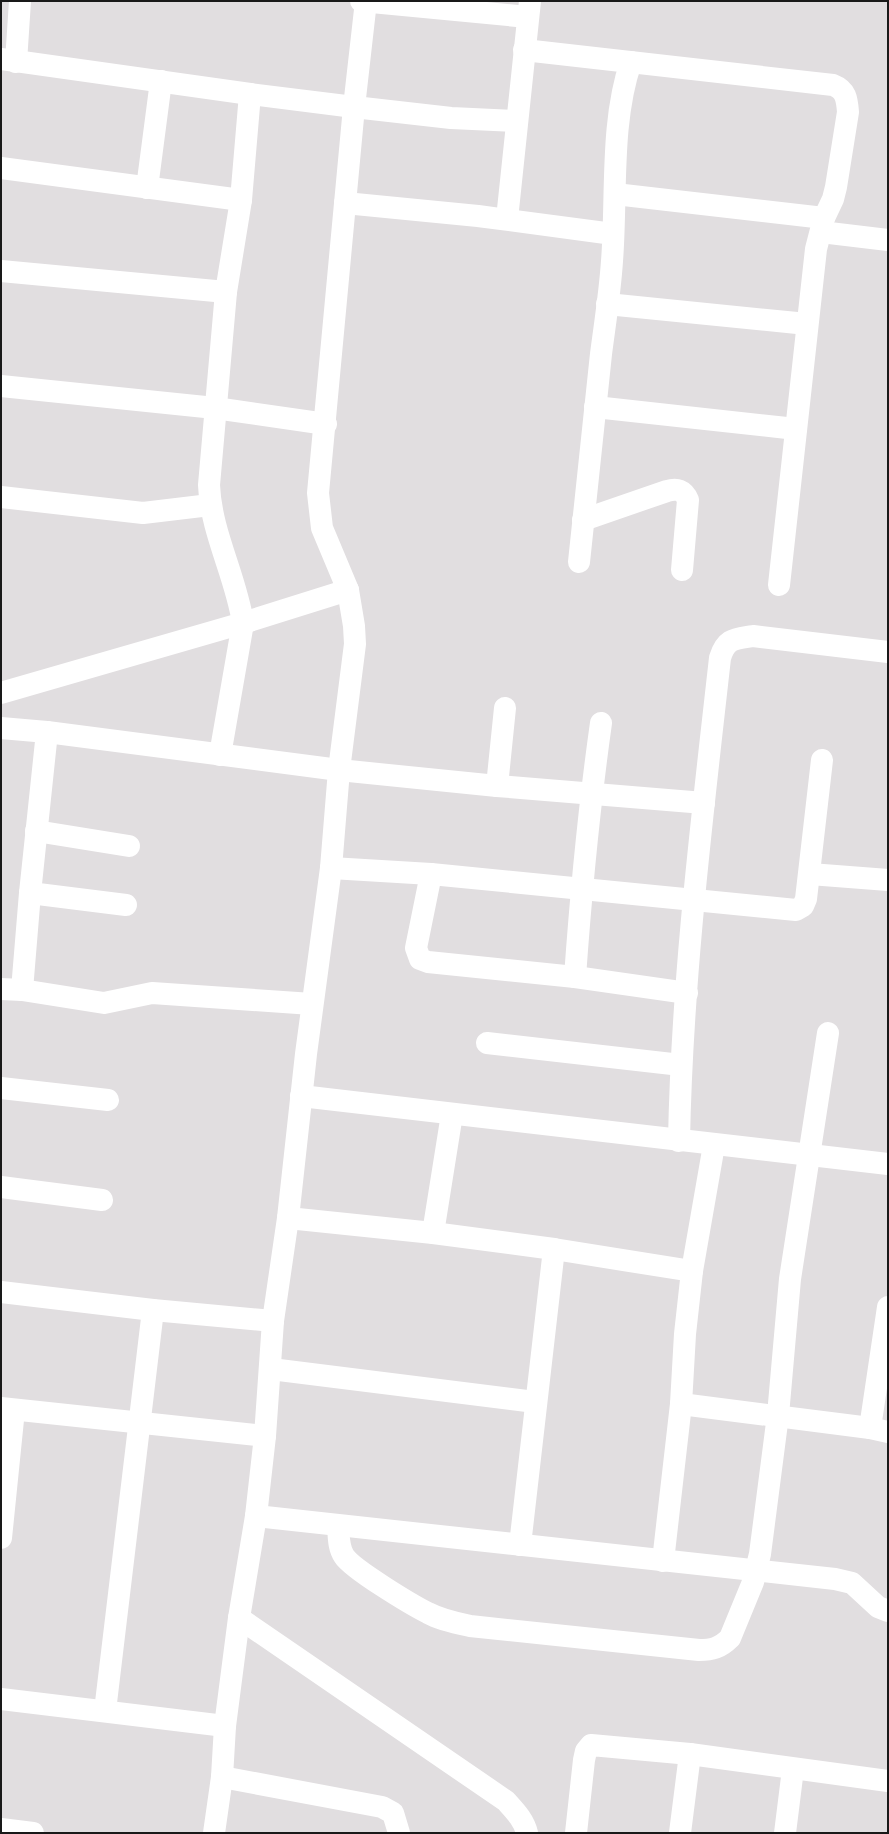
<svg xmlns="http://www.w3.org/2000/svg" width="889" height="1834" font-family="Karla,sans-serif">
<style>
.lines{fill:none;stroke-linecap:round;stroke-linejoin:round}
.minor{stroke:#fff;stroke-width:22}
</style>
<rect width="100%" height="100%" fill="#e1dee0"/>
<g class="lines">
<g class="minor">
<polyline points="361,1 528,17"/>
<path d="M 524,50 L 833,85 C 846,90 847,99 848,112 L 836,187 L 833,199 L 824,218 L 816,249 L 779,585"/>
<polyline points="1,59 250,94 354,107 451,118 516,121"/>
<polyline points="16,62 20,1"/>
<polyline points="1,168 241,200"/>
<polyline points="147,188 161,81"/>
<polyline points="615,194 824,218"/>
<polyline points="345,203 478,216 613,234"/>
<polyline points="507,219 530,1"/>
<polyline points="821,232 888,240"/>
<polyline points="1,271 226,292"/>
<polyline points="607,304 807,324"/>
<polyline points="1,386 215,408 326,424"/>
<polyline points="595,407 796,429"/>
<polyline points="1,497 143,513 210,505"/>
<path d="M 583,520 L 667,491 C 677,488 684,490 688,500 L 682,570"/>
<path d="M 579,562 C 586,493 593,424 601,354 C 605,323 610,292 612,261 C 617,198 610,122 631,62"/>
<polyline points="1,693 243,623 348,590"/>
<polyline points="1,728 47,732 339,770 497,786 704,803"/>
<path d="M 220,755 L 243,623 C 236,576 211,533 209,485 L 226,292 L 241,200 L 250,94"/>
<polyline points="497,786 505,708"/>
<polyline points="36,831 129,846"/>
<polyline points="331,868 431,874 796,910 803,906 806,899 822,760"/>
<polyline points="431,874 416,948 420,959 428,962 575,977 687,993"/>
<polyline points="810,874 888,880"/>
<polyline points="30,893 126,905"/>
<path d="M 575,977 C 581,892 589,808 601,723"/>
<polyline points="1,989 22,990 104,1003 152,993 312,1004"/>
<polyline points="22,990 30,893 47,732"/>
<polyline points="487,1043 681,1065"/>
<polyline points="1,1088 108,1100"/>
<polyline points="301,1096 888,1164"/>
<path d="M 679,1141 C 682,979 702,819 720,658 C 726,638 735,639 753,636 L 888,652"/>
<polyline points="1,1187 102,1200"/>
<polyline points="288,1218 433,1233 554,1249 692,1271"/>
<polyline points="433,1233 452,1114"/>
<polyline points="1,1292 153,1310 273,1321"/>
<polyline points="271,1369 535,1402"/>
<polyline points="681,1404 870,1428 888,1432"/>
<polyline points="1,1408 265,1436"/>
<polyline points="870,1428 888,1307"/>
<polyline points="256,1516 835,1579 852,1583 878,1607 888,1611"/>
<path d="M 338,1526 C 339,1536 338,1547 344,1556 C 352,1569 412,1605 428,1613 C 441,1620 456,1623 470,1626 L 699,1650 C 712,1650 720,1648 730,1638 L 753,1582 L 760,1554 L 778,1415 L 790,1279 L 828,1033"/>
<polyline points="1,1538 14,1410"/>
<polyline points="520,1545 554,1249"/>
<polyline points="663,1561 681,1404 685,1334 692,1271 714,1145"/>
<path d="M 239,1618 L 506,1801 C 515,1811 524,1820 527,1833"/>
<polyline points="1,1699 225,1726"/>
<polyline points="105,1711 153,1310"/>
<polyline points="222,1777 382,1807 393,1813 399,1833"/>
<polyline points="1,1829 33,1833"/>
<polyline points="214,1833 222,1777 225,1726 239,1618 256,1516 265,1436 273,1321 288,1218 306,1054 331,868 339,770 355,644 354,626 348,590 322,528 318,493 354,107 366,1"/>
<polyline points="576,1833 584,1760 586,1751 591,1745 690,1754 888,1781"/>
<polyline points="680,1833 690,1754"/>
<polyline points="785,1833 793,1769"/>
</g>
</g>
<rect width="889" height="1834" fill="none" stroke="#191919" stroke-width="4"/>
</svg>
